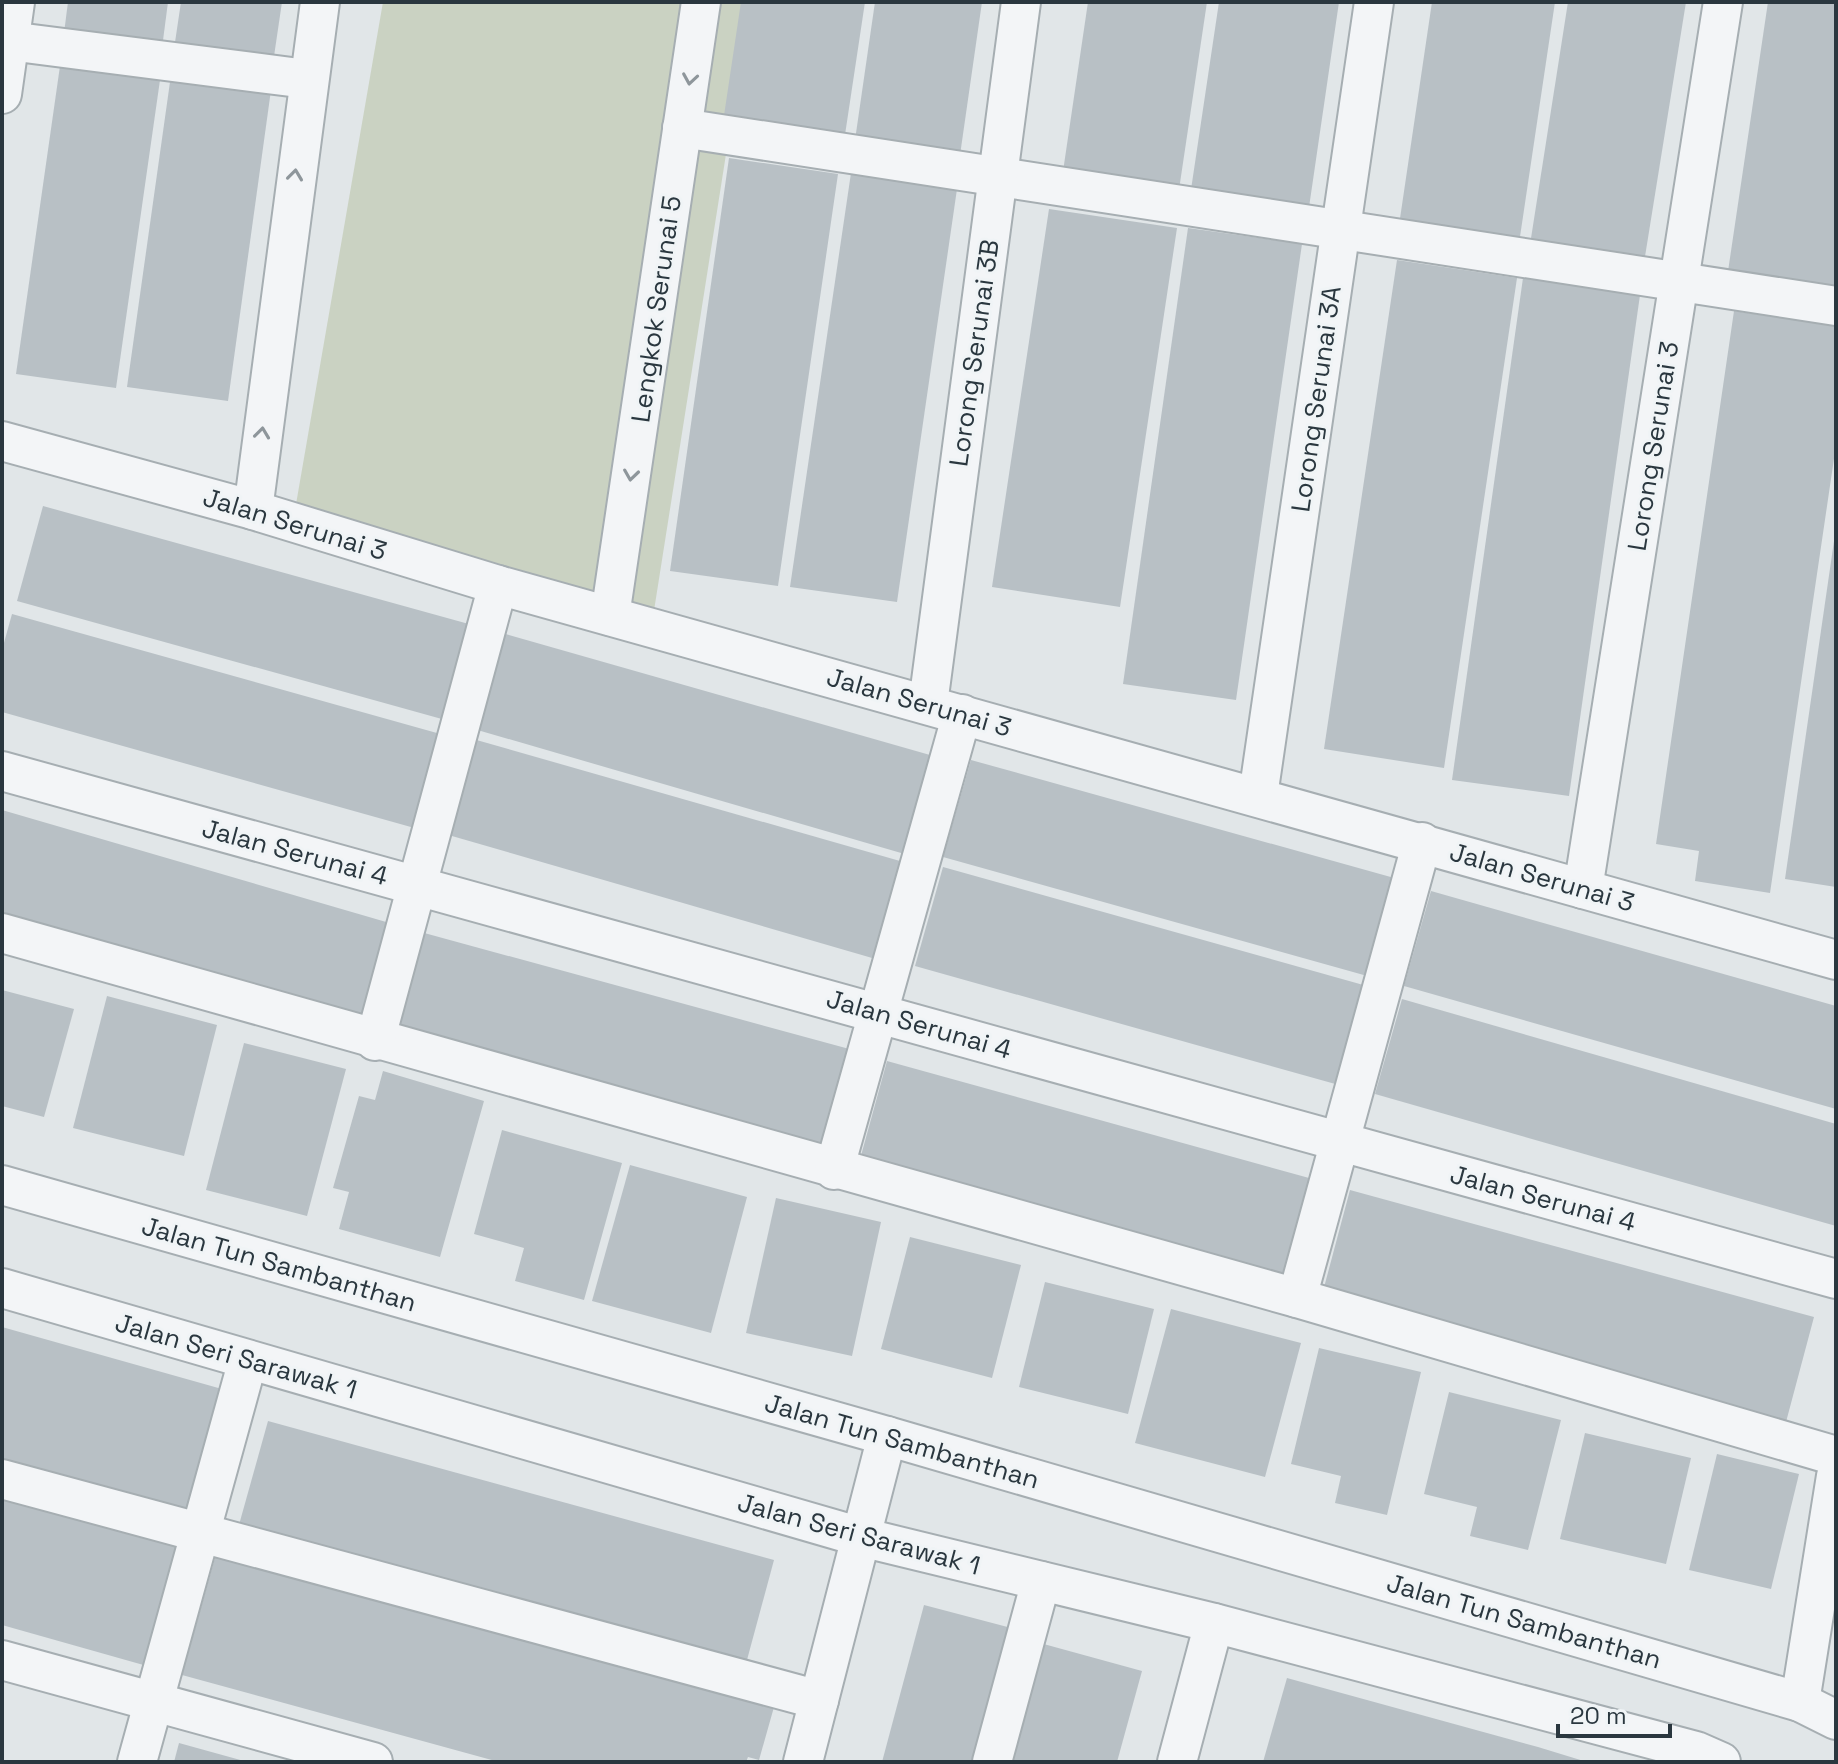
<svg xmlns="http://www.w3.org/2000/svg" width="1838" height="1764" font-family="'Space Grotesk',sans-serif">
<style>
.green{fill:#cad2c2}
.building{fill:#b8c0c5}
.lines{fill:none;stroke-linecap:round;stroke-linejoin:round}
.minor-casing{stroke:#a6aeb2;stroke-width:42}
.minor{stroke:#f3f5f7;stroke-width:38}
.oneway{stroke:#8e969b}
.labels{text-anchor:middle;stroke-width:6;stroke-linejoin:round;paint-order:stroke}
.street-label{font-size:26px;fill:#2a373f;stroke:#f0f4f6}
</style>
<rect width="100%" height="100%" fill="#e1e6e8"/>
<polygon class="green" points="383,2 750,2 653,617 295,510"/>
<g class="building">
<polygon points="68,2 168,2 162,48 64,33"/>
<polygon points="181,2 282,2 273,63 174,49"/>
<polygon points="741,2 865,2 843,148 722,129"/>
<polygon points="875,2 982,2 959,162 854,147"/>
<polygon points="1088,2 1207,2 1177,203 1061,185"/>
<polygon points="1219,2 1339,2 1307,221 1189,203"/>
<polygon points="1432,2 1555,2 1518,250 1398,232"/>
<polygon points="1568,2 1686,2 1643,269 1529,251"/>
<polygon points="1768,2 1836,2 1836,294 1727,278"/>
<polygon points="61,59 161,73 116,388 16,374"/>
<polygon points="171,75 271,90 228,401 127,387"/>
<polygon points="729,158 838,174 778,586 670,571"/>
<polygon points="851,173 957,189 897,602 790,587"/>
<polygon points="1049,209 1177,228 1120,607 992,587"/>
<polygon points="1188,228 1302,244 1236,700 1123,684"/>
<polygon points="1397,260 1517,278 1444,768 1324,749"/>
<polygon points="1523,278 1640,295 1569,796 1452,780"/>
<polygon points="1734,311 1836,326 1836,445 1770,893 1695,881 1699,851 1656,844"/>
<polygon points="43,506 476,626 449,721 17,601"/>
<polygon points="1834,541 1836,542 1836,887 1785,879"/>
<polygon points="12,614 444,735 418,829 2,712 2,650"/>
<polygon points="502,633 937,757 908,855 474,729"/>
<polygon points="473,739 907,863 879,960 445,834"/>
<polygon points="971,760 1405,881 1378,979 943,857"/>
<polygon points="2,810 393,924 362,1029 2,924"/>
<polygon points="943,867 1374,988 1346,1087 915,966"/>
<polygon points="1431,891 1836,1006 1836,1109 1404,986"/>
<polygon points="417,931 853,1050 825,1155 388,1036"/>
<polygon points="2,990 74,1009 44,1117 2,1106"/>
<polygon points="107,996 217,1025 184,1156 73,1128"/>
<polygon points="1402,999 1836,1124 1836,1226 1375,1094"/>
<polygon points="244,1043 346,1069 307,1216 206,1190"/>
<polygon points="887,1061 1320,1181 1292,1283 859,1163"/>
<polygon points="383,1071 484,1101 440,1257 339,1229 349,1192 333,1188 359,1096 375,1100"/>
<polygon points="502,1130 622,1163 584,1300 515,1281 524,1248 474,1234"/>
<polygon points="630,1165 747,1197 711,1333 592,1301"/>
<polygon points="1350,1190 1814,1317 1786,1422 1322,1295"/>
<polygon points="776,1198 881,1222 852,1356 746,1333"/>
<polygon points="910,1237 1021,1265 992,1378 881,1349"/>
<polygon points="1045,1282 1154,1309 1128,1414 1019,1387"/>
<polygon points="1171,1309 1301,1343 1265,1477 1135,1443"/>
<polygon points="2,1327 229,1391 191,1520 2,1466"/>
<polygon points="1319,1348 1421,1372 1387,1515 1335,1503 1341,1476 1291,1464"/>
<polygon points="1449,1392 1561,1420 1528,1550 1470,1536 1477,1507 1424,1494"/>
<polygon points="268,1421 774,1560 744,1671 237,1532"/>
<polygon points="1585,1433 1691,1458 1666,1564 1560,1539"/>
<polygon points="1717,1454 1799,1474 1771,1589 1689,1570"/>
<polygon points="2,1496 181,1547 147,1666 2,1625"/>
<polygon points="216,1554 774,1707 759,1760 748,1757 746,1762 499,1762 182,1675"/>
<polygon points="924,1605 1023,1631 988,1762 882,1762"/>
<polygon points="1040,1643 1142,1671 1117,1762 1008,1762"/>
<polygon points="1287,1678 1538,1747 1587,1762 1263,1762"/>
<polygon points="179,1743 244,1761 244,1762 174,1762"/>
</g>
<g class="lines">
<defs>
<g id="minor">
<polyline points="9,41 307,79"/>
<polyline points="2,94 15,2"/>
<polyline points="682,128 1836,306"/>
<polyline points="2,441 253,510 498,585 1836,960"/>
<polyline points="253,510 320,2"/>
<polyline points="610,616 701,2"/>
<polyline points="928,704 1021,2"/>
<polyline points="2,771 1836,1279"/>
<polyline points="1258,796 1374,2"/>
<polyline points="1583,889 1723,2"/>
<polyline points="2,933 1297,1298 1836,1456"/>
<polyline points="375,1041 498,585"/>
<polyline points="834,1170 962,714"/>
<polyline points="2,1185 887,1436 1800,1702 1836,1720"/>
<polyline points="2,1288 861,1537 1214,1623 1696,1751 1721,1762"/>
<polyline points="1297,1298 1422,842"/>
<polyline points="2,1479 819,1700"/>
<polyline points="2,1660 373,1762"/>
<polyline points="1800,1702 1836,1476"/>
<polyline points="137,1762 248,1360"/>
<polyline points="803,1762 887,1436"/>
<polyline points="992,1762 1041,1581"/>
<polyline points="1177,1762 1214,1623"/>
</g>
</defs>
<use href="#minor" class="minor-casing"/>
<use href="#minor" class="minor"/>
</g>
<defs><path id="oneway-chevron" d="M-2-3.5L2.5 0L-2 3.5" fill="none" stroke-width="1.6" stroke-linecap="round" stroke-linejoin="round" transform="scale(2)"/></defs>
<g class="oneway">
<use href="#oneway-chevron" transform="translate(690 79) rotate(99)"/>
<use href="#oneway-chevron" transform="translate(295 175) rotate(-83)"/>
<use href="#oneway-chevron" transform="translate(262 433) rotate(-83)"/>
<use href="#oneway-chevron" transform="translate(631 475) rotate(98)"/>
</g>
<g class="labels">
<g class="street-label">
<text transform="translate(656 309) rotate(-82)" y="9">Lengkok Serunai 5</text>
<text transform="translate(974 353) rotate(-82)" y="9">Lorong Serunai 3B</text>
<text transform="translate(1316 399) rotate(-82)" y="9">Lorong Serunai 3A</text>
<text transform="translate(1653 446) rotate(-81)" y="9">Lorong Serunai 3</text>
<text transform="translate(295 524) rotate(17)" y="9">Jalan Serunai 3</text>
<text transform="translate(919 702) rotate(16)" y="9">Jalan Serunai 3</text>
<text transform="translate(295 852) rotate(15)" y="9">Jalan Serunai 4</text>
<text transform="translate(1542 877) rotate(16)" y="9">Jalan Serunai 3</text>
<text transform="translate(919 1024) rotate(16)" y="9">Jalan Serunai 4</text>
<text transform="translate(1543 1198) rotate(15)" y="9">Jalan Serunai 4</text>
<text transform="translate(279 1264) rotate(16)" y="9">Jalan Tun Sambanthan</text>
<text transform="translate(236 1356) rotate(16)" y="9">Jalan Seri Sarawak 1</text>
<text transform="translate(902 1441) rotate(16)" y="9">Jalan Tun Sambanthan</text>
<text transform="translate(859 1534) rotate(15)" y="9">Jalan Seri Sarawak 1</text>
<text transform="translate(1524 1621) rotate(16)" y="9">Jalan Tun Sambanthan</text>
</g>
</g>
<rect width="1838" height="1764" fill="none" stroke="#2a373f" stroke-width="8"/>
<path d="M1558 1724v12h112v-12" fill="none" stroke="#2a373f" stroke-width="4"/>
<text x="1570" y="1724" font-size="24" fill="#2a373f" stroke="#f0f4f6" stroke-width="6" paint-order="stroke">20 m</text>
</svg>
